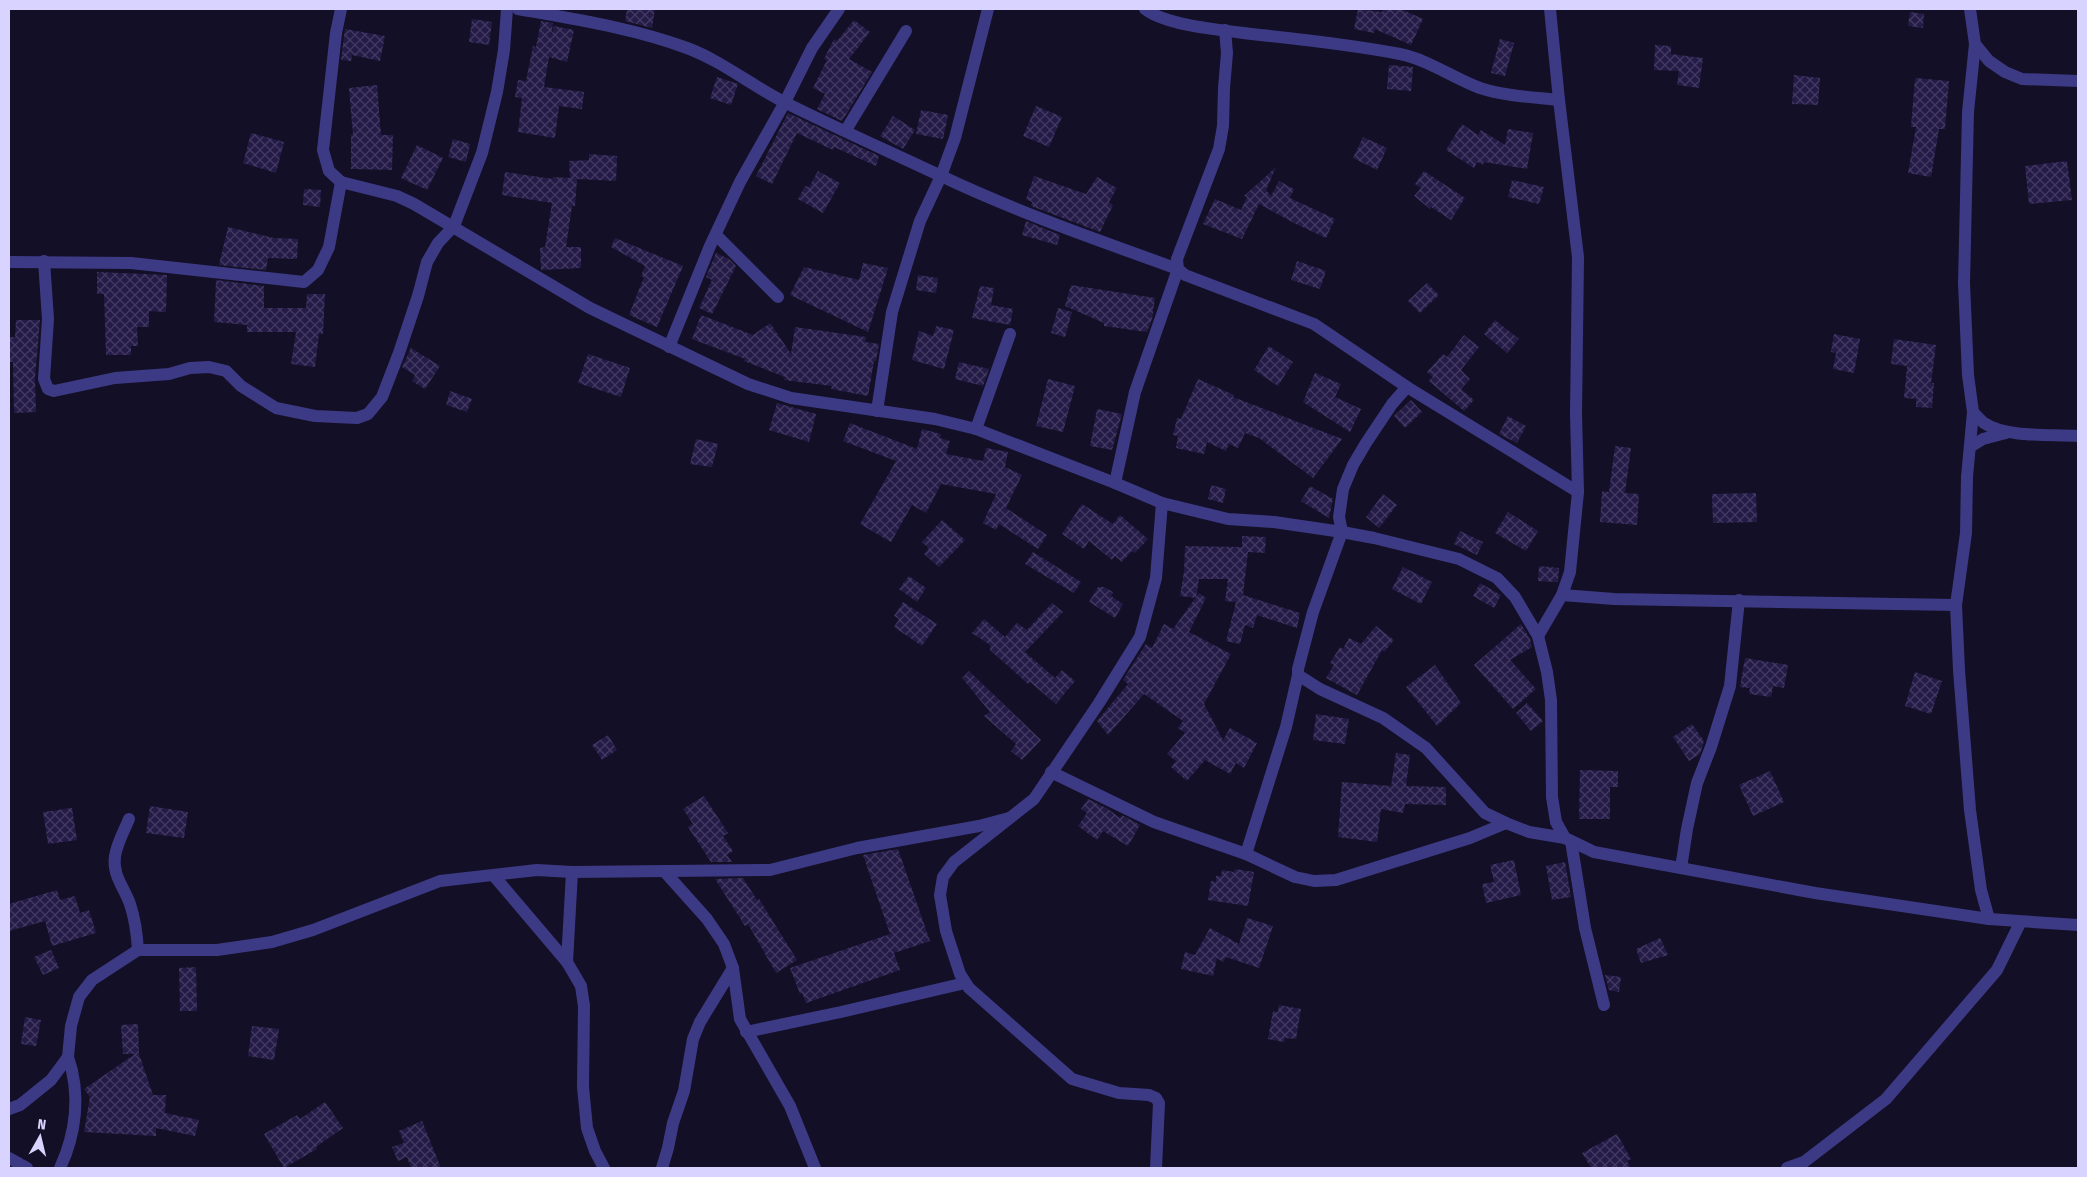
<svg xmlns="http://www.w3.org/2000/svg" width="2087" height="1177" font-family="'Fira Sans Condensed',sans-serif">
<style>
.building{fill:url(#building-cross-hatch)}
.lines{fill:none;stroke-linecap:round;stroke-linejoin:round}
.minor{stroke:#3d3a85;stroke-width:12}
</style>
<defs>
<pattern id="building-cross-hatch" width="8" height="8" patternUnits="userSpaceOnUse" patternTransform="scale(1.25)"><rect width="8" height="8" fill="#241b47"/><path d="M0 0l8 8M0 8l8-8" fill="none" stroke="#433b63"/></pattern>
</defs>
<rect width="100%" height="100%" fill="#130f26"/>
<g class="building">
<polygon points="627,9 655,9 652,28 625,21"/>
<polygon points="1358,9 1382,12 1383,9 1401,9 1423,19 1411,45 1375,29 1374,33 1354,29"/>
<polygon points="1910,12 1924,14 1923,28 1908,26"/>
<polygon points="472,19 492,22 489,45 469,42"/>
<polygon points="854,20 870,32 849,59 872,72 842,121 817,109 825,94 813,88 827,60 824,59 834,39 837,41"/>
<polygon points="541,21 553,23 551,37 554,26 574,30 567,62 549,57 544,87 584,92 582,109 559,106 555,138 518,132 522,98 515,97 518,80 526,81 533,46 536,47"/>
<polygon points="345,29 385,36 380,61 352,55 351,61 341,60"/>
<polygon points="1500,39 1514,43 1505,76 1491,73"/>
<polygon points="1655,45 1671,46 1671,54 1703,58 1699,88 1677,85 1679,71 1654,70"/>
<polygon points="1389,65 1413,67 1411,91 1387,89"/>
<polygon points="1794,75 1820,78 1818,105 1792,104"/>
<polygon points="717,77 738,84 731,105 710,98"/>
<polygon points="1915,78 1949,81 1945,129 1939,129 1931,177 1908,173 1916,127 1911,127"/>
<polygon points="377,85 381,135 393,135 392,170 351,169 351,135 353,135 349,88"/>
<polygon points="1036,106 1062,117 1049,147 1023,136"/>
<polygon points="921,110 948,115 943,139 916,134"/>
<polygon points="788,113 879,156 876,166 834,147 833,150 797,133 772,184 756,176"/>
<polygon points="893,116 915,130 903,149 880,136"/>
<polygon points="1462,124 1478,135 1481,130 1505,145 1508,129 1533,133 1527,169 1484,162 1483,165 1477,162 1474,168 1446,150"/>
<polygon points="251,133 284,142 276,173 243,163"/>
<polygon points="1363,137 1387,148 1377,170 1353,158"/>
<polygon points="453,139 470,144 466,162 448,157"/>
<polygon points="417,145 443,158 427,190 401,178"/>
<polygon points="589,154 617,156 616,181 577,179 575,206 572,206 566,247 581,247 581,268 541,270 540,248 545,247 552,203 502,195 505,172 553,179 553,177 570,178 569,161 589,160"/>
<polygon points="2067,161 2072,200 2029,204 2025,166"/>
<polygon points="1276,167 1266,190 1271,196 1279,181 1294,189 1290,198 1335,219 1326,238 1294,223 1259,204 1242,239 1203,224 1215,199 1241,210 1247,197 1244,196"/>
<polygon points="818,171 840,183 823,213 798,199 805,186 809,187"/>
<polygon points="1424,171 1465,198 1451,220 1431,207 1430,209 1414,196 1421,188 1415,184"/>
<polygon points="1034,176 1086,194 1097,177 1117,188 1109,202 1113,205 1100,232 1031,206 1032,202 1026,199"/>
<polygon points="1512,180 1544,187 1539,204 1508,197"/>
<polygon points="304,189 321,190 320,207 303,205"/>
<polygon points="1026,221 1060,235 1057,245 1022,235"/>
<polygon points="228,227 274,238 298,239 297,259 268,258 266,270 219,265"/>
<polygon points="615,238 683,266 657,327 629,315 644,277 641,276 645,266 611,247"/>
<polygon points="716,253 729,259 736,266 712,314 699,308 712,280 706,277"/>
<polygon points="1297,261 1326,271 1320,289 1291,280"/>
<polygon points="863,263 888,268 868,332 790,295 804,267 859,280"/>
<polygon points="97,272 167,275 166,312 149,311 149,327 137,327 138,346 131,346 131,355 106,355 104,294 97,294"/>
<polygon points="918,275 938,278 936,293 916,290"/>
<polygon points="216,280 264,286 264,308 306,308 307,294 325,294 323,334 319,334 315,367 291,364 296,332 247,332 247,325 214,322"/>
<polygon points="1427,283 1439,295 1420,313 1408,301"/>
<polygon points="1071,285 1155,298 1152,319 1147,332 1104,326 1104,323 1065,306"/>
<polygon points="980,286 994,288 991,305 1013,309 1010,325 972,318"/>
<polygon points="1058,308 1072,312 1065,337 1051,333"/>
<polygon points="701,315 753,335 770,323 791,354 795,327 866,337 865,342 879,344 876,361 874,361 868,396 831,389 832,386 784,380 785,377 744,361 745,359 692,339"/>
<polygon points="16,320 40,320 35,378 36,412 14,413 13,362 9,362 9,337 15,337"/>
<polygon points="1495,320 1519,339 1507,353 1484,334"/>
<polygon points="936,326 954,330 944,369 912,360 919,331 933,336"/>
<polygon points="1834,334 1860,339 1854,373 1833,369 1836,353 1831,352"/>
<polygon points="1464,335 1479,347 1461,370 1470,379 1461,389 1474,400 1464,411 1429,381 1433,377 1427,372 1443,354 1447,357"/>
<polygon points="1894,339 1936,345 1931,383 1934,383 1932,408 1916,407 1916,399 1904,398 1907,366 1891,364"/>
<polygon points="1269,346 1293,362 1278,386 1254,370"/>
<polygon points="411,348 440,366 425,389 412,381 415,375 402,367"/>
<polygon points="588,354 630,368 621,397 578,383"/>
<polygon points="959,362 989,369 983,386 955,379"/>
<polygon points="1315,373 1341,384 1335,397 1361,409 1350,432 1303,402"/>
<polygon points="1048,379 1075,386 1063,432 1036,426"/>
<polygon points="1198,379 1234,395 1233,397 1342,439 1313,478 1259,438 1245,433 1238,448 1229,444 1226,451 1207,442 1204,454 1176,448 1178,436 1173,435 1177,418 1181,419"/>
<polygon points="450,391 472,399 467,412 446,405"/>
<polygon points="1411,400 1422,412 1405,428 1394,416"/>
<polygon points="777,403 816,414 809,442 769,430"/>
<polygon points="1097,409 1122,414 1112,450 1090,446"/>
<polygon points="1508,416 1526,426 1517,443 1499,434"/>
<polygon points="850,423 917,449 922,429 941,434 940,438 950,441 946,454 983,461 986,448 1008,452 1005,467 1022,475 1006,508 1047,535 1038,549 999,524 996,530 983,523 996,494 941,484 926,513 912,505 891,542 860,524 896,461 843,441"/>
<polygon points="696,439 718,444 712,467 690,464"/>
<polygon points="1615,446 1631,448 1625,493 1639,494 1637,525 1600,522 1602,491 1609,492"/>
<polygon points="1211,485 1226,489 1223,503 1208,499"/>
<polygon points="1310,486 1333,499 1329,518 1301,501"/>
<polygon points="1756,493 1757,522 1713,523 1712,494"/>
<polygon points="1383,494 1397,505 1379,528 1366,517"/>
<polygon points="1082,504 1113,524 1120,515 1148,539 1135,553 1132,551 1122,562 1115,556 1112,560 1089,541 1084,549 1062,534"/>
<polygon points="1508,512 1538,531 1526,551 1495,533"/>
<polygon points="942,520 965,540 939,567 924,554 929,548 922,542"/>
<polygon points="1460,531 1483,542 1477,555 1454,544"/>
<polygon points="1242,536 1266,537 1265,553 1248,552 1243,595 1300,613 1297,628 1257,615 1253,628 1245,625 1240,644 1226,641 1236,602 1225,601 1228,579 1199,579 1196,598 1180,596 1184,572 1185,546 1242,547"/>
<polygon points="1033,552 1081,582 1074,593 1025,564"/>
<polygon points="1539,566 1559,568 1558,582 1538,581"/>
<polygon points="1403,567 1432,582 1421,604 1392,589"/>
<polygon points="909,576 926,588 917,602 899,589"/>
<polygon points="1480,583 1501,595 1494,608 1473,596"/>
<polygon points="1098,587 1104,587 1113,592 1111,596 1123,604 1115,618 1089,602"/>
<polygon points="1199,593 1206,598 1189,632 1231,654 1204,704 1223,740 1230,728 1257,743 1244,768 1236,763 1230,774 1205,760 1187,781 1171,767 1176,761 1167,754 1185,733 1178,728 1183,721 1147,696 1144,694 1108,735 1097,721 1128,684 1123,680 1146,644 1152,648 1164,624 1173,629"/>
<polygon points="903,602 937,624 922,646 894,627 899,619 894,616"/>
<polygon points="1052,603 1063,612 1025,652 1055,678 1062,670 1075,681 1056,704 1030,682 1028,684 990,650 990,645 972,633 984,619 1005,637 1017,623 1027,630"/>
<polygon points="1521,624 1530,639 1532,647 1510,660 1536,689 1513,709 1474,665"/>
<polygon points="1376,626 1394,640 1384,652 1382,650 1357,695 1326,678 1334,665 1330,663 1340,647 1343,649 1349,638 1361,644"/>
<polygon points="1745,658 1788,665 1784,688 1773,686 1771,697 1749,694 1750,688 1740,687"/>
<polygon points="1435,665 1461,703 1437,726 1406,687"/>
<polygon points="969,671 1041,740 1022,760 1011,751 1016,744 984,716 990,712 962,678"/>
<polygon points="1915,672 1942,681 1931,714 1905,706"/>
<polygon points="1527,703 1543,721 1531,731 1516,713"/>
<polygon points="1316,714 1349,719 1345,744 1313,740"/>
<polygon points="1692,724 1704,741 1700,754 1689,761 1673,737"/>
<polygon points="608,735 617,750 602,760 592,745"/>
<polygon points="1396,753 1410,755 1406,786 1446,787 1446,805 1405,804 1403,813 1381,809 1377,842 1338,837 1342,782 1391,786"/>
<polygon points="1580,770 1618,771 1618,787 1610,787 1610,819 1579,819"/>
<polygon points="1770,771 1784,802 1753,816 1739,785"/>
<polygon points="704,796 728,833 723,836 733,851 727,855 732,862 711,862 688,827 693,824 683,809"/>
<polygon points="1088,799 1108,809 1120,818 1122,815 1140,825 1128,846 1103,831 1097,840 1078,826 1087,813 1081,809"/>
<polygon points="150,806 188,812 184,838 146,833"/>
<polygon points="72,808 77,840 48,844 43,812"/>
<polygon points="898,849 930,941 894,953 900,970 806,1003 802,993 800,994 790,968 890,934 863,855"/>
<polygon points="1514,860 1521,895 1486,903 1482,884 1494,882 1490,865"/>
<polygon points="1565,862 1571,897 1552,900 1546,866"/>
<polygon points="1235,869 1254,872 1248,906 1208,900 1211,881 1216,882 1216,876 1221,876 1222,870 1234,872"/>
<polygon points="743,878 757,900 759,899 797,960 776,973 748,924 745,926 715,879"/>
<polygon points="57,890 60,900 75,896 80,913 89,910 96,933 52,946 45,921 9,931 9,904"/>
<polygon points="1247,918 1273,926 1259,968 1226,957 1223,962 1217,958 1213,976 1181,969 1185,952 1195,955 1210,928 1239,944"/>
<polygon points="1660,938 1668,955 1641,963 1636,949"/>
<polygon points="51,950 59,968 43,975 34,957"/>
<polygon points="196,967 197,1011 180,1011 179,968"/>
<polygon points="1605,975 1621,977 1619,992 1609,990"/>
<polygon points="1279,1005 1301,1009 1296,1039 1285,1038 1284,1042 1268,1039 1273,1011 1278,1012"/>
<polygon points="25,1017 41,1020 36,1046 21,1044"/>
<polygon points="138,1024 139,1054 153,1095 166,1095 165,1113 199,1120 195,1136 156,1128 156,1136 84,1132 90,1097 84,1089 135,1054 123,1054 121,1025"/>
<polygon points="252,1026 279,1029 274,1060 248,1056"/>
<polygon points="325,1102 343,1128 316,1147 317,1149 284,1168 264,1134 297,1115 300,1119"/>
<polygon points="422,1121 441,1168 411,1168 407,1157 398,1161 392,1147 404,1143 399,1131"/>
<polygon points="1617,1134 1631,1159 1627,1161 1631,1168 1591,1168 1582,1153"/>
</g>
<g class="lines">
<g class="minor">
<polyline points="341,9 336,33 323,150 329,171 341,182 397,196 414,204 590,308 748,384 791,398 935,419 976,429 1115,483 1162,503 1228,519 1274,522 1342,532 1374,538 1459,559 1497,578 1515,597 1538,636 1547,672 1551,700 1552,797 1556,822 1565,838 1594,852 1815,893 1989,919 2078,925"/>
<path d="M 518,9 C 574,19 633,28 687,48 C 722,61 752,86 786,103 C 836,128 888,151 939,175 C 1017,212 1097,240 1178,269 L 1135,392 L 1115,483"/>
<path d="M 1145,9 C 1168,27 1231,31 1261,35 C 1308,40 1354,45 1400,54 C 1429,60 1453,78 1480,88 C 1505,96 1532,97 1559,100"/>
<polyline points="1970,9 1975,44 1989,61 2005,72 2022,79 2078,81"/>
<polyline points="1225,30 1227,53 1224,88 1223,126 1219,149 1177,259 1178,269 1185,275 1314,324 1407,387 1392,404 1366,443 1353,465 1343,489 1339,517 1342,532 1313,612 1298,669 1298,675 1320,689 1383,718 1426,748 1485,813 1506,823 1529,832 1565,838"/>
<polyline points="1975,44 1968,112 1964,283 1968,375 1973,412 1967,477 1966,533 1956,605 1959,670 1970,810 1981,890 1989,919"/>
<polyline points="846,130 906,31"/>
<polyline points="716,235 778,297"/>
<polyline points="44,261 48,319 44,379 48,389 54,391 115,378 169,374 190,368 209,367 226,371 241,386 276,408 315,416 357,418 368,414 382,397 399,353 418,296 427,262 438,243 454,226 482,153 497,92 504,50 507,9"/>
<polyline points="9,262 131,263 304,282 318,270 329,247 341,182"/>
<polyline points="669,347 710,246 740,182 785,102 812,48 839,9"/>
<polyline points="1407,387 1578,492"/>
<polyline points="877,411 892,312 920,221 941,176 955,138 988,9"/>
<path d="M 1973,412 C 1976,415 1980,420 1984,423 C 2006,438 2052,434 2078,436"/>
<polyline points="976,429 1010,334"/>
<polyline points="1970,447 1983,439 2006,433"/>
<polyline points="1562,595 1614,599 1956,605"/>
<polyline points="1538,636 1562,595 1570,572 1578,492 1576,414 1578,257 1559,100 1550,9"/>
<polyline points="1051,772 1154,822 1246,854 1295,877 1314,881 1336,880 1470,838 1506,823"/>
<path d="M 129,819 C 124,831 117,843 115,856 C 112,875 124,887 130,904 C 135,919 137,934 138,950"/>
<polyline points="1571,841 1585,928 1604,1005"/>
<polyline points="1246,854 1286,727 1298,675"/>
<polyline points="1681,868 1687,829 1697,783 1711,747 1730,686 1739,600"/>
<polyline points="664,871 707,919 724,944 733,968 740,1019 790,1106 815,1168"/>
<polyline points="572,872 567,962 581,986 584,1006 583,1087 587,1128 595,1151 604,1168"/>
<polyline points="494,876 567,962"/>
<polyline points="746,1032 841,1012 965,983"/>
<polyline points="9,1109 20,1105 51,1080 68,1057 71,1026 79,997 92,980 138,950 217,950 272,942 313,930 440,881 537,870 572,872 770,870 857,848 979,826 1009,818"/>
<polyline points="9,1158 27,1168"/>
<path d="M 60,1168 C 76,1134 81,1094 68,1057"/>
<polyline points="662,1168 668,1148 673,1123 684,1091 693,1039 700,1022 733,968"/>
<polyline points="1156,1168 1159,1103 1156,1098 1149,1095 1119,1093 1072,1079 969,988 960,974 946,931 940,895 943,877 954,862 1034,799 1099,703 1140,637 1156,578 1162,503"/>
<polyline points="1787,1168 1804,1162 1886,1099 1997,970 2020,923"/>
</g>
</g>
<rect width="2087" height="1177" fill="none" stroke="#d9d4ff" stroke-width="20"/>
<g transform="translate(40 1137) rotate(8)" stroke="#130f26" stroke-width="4" paint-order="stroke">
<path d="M0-4L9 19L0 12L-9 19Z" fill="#d9d4ff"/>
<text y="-8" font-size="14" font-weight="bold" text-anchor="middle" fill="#d9d4ff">N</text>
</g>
</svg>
